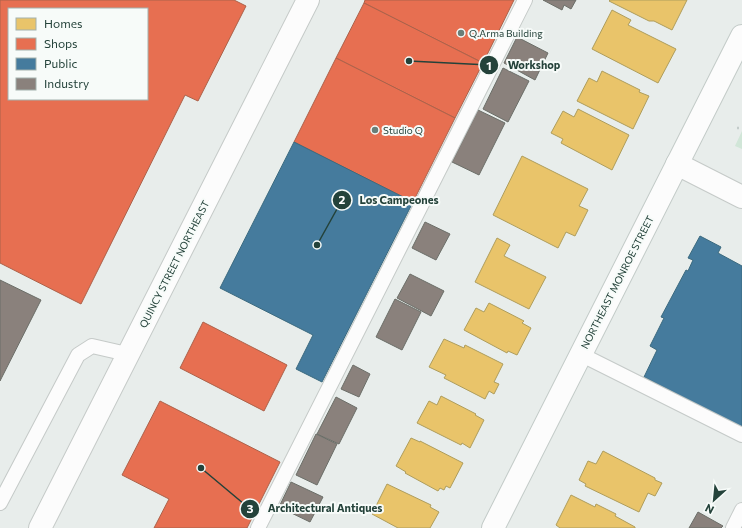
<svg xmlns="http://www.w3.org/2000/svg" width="742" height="528" font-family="Commissioner,sans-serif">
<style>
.green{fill:#d1e6d8}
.homes{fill:#e9c46a;stroke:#ae9d5c}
.shops{fill:#e76f51;stroke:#ac624a;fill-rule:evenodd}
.public{fill:#457b9d;stroke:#3b6a7f}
.industry{fill:#8a817c;stroke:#6b6e68}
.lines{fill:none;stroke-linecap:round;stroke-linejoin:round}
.lane-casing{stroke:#c5cac8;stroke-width:16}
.street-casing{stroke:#c5cac8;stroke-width:24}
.secondary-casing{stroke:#c3cbc8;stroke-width:24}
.path{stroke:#c3ccca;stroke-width:2.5;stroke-dasharray:2 3;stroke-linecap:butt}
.lane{stroke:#fcfcfc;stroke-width:14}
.street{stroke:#fcfcfc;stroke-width:22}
.secondary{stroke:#fcfcfc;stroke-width:22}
.poi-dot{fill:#697e78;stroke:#f7fbf9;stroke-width:1.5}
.labels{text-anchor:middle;stroke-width:4;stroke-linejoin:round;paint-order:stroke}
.poi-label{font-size:10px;fill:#24423a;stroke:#f7fbf9;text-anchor:start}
.street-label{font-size:10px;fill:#24423a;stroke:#f7fbf9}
.leader{fill:none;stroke:#24423a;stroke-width:1.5}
.callout-dot{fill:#24423a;stroke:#f7fbf9;stroke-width:1.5}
.mark-label{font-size:12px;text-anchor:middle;font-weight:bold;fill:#fff}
.callout-label{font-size:11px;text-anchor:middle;font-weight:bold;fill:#24423a;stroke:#f7fbf9;stroke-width:4;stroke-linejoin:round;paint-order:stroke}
</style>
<rect width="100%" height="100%" fill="#e8edeb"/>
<polygon class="green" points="742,131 742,149 735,146"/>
<g class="homes">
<polygon points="610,0 687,0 672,30 654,21 649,21 609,1"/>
<polygon points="612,10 631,20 628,25 676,49 658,83 592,49"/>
<polygon points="602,71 640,90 639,92 649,96 633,129 577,101 589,78 597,82"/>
<polygon points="578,109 629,135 612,170 561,143 563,139 551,133 563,111 574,117"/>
<polygon points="522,156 588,189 579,206 588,210 575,236 566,232 558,248 493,215"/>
<polygon points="497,238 510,245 504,256 546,277 529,309 475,282"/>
<polygon points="489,303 524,321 522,323 531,328 517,355 508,351 507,353 464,330 476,308 484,312"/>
<polygon points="444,339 464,348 465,345 503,364 494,382 499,384 494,394 489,391 485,399 444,378 446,375 429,367"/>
<polygon points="441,396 476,414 475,415 484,420 470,448 462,443 461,445 417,423 429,401 437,405"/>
<polygon points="411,438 420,442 420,441 463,463 450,488 446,486 444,490 440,488 438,491 405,473 406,472 396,466"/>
<polygon points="603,451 655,478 655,480 662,483 655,496 648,493 639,512 585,486 586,484 579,480 588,461 596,464"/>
<polygon points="387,484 431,505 430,507 439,512 430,528 398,528 372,514"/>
<polygon points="571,495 595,507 596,504 616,514 615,516 635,527 635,528 560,528 556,525"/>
</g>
<g class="shops">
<path d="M 0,0 L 234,0 L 246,6 L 198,101 L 185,95 L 81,304 L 0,263 ZM 9,9 L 147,9 L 147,99 L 9,99 Z"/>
<polygon points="365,0 514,0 483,63 364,3"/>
<polygon points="364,3 483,63 455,118 336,58"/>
<polygon points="336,58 455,118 413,202 294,142"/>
<polygon points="203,322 287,365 264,411 180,368"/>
<polygon points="160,401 280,462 247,528 154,528 169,499 122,475"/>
</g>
<g class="public">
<polygon points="294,142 413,202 322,382 296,369 313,335 220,288"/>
<polygon points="700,236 721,247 718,253 742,266 742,428 644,377 657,350 650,346 664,318 661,317 686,270 688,271 693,260 688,258"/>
</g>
<g class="industry">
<polygon points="543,0 576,0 571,9 564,5 562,10"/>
<polygon points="517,37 548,53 535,80 504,63"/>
<polygon points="503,68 529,81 508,122 483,109"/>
<polygon points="478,110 505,123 479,175 452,162"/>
<polygon points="425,222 450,234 436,260 412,248"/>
<polygon points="410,274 444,291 431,316 397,298"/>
<polygon points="0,280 41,300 0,381"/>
<polygon points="395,299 421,312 402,350 376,337"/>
<polygon points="353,365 370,374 359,397 341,389"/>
<polygon points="336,397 357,408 339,444 317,434"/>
<polygon points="316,434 337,444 317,485 296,475"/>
<polygon points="291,482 323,497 310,522 279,507"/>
<polygon points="698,512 723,526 721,528 689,528"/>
</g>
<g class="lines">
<defs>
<g id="lane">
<polyline points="580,354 742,435"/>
<polyline points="0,503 78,355 92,346 127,354"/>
<polyline points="258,528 525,0"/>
<polyline points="733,528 742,510"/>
</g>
<g id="street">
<polyline points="677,164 742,197"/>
<polyline points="40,528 308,0"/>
</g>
<polyline id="secondary" points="493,528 742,36"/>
</defs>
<use href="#lane" class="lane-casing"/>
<use href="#street" class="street-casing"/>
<use href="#secondary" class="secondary-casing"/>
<polyline class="path" points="737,128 742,128"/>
<use href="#lane" class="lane"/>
<use href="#street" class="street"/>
<use href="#secondary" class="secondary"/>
</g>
<g class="poi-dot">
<circle cx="461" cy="33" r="4"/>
<circle cx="375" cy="130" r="4"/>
</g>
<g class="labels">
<g class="poi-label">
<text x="469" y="37">Q.Arma Building</text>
<text x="383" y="134">Studio Q</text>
</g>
<g class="street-label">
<text transform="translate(174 264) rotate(-63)" y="4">QUINCY STREET NORTHEAST</text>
<text transform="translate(617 282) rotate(-63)" y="4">NORTHEAST MONROE STREET</text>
</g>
</g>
<path class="leader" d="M409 61L489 65M317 245L342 200M201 468L250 509"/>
<g class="callout-dot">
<circle cx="409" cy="61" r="4"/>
<circle cx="317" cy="245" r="4"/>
<circle cx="201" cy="468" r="4"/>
<circle cx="489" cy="65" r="10"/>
<circle cx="342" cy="200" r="10"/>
<circle cx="250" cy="509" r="10"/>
</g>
<g class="mark-label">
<text x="489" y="70">1</text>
<text x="342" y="204">2</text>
<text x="250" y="513">3</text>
</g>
<g class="callout-label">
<text x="534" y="69">Workshop</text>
<text x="399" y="204">Los Campeones</text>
<text x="325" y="512">Architectural Antiques</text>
</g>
<rect x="8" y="8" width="140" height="92" fill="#f7fbf9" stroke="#a3b1ad"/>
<rect x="16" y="18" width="20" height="12" fill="#e9c46a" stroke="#a3b1ad"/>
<text x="44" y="28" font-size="12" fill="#24423a">Homes</text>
<rect x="16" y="38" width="20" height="12" fill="#e76f51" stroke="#a3b1ad"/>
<text x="44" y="48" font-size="12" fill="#24423a">Shops</text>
<rect x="16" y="58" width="20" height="12" fill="#457b9d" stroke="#a3b1ad"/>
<text x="44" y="68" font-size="12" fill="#24423a">Public</text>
<rect x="16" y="78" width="20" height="12" fill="#8a817c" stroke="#a3b1ad"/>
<text x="44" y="88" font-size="12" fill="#24423a">Industry</text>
<g transform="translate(714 500) rotate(207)" stroke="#f7fbf9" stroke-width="3" paint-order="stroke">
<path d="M0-3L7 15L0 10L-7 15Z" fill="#24423a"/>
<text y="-6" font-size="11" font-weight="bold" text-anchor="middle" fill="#24423a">N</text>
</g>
</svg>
